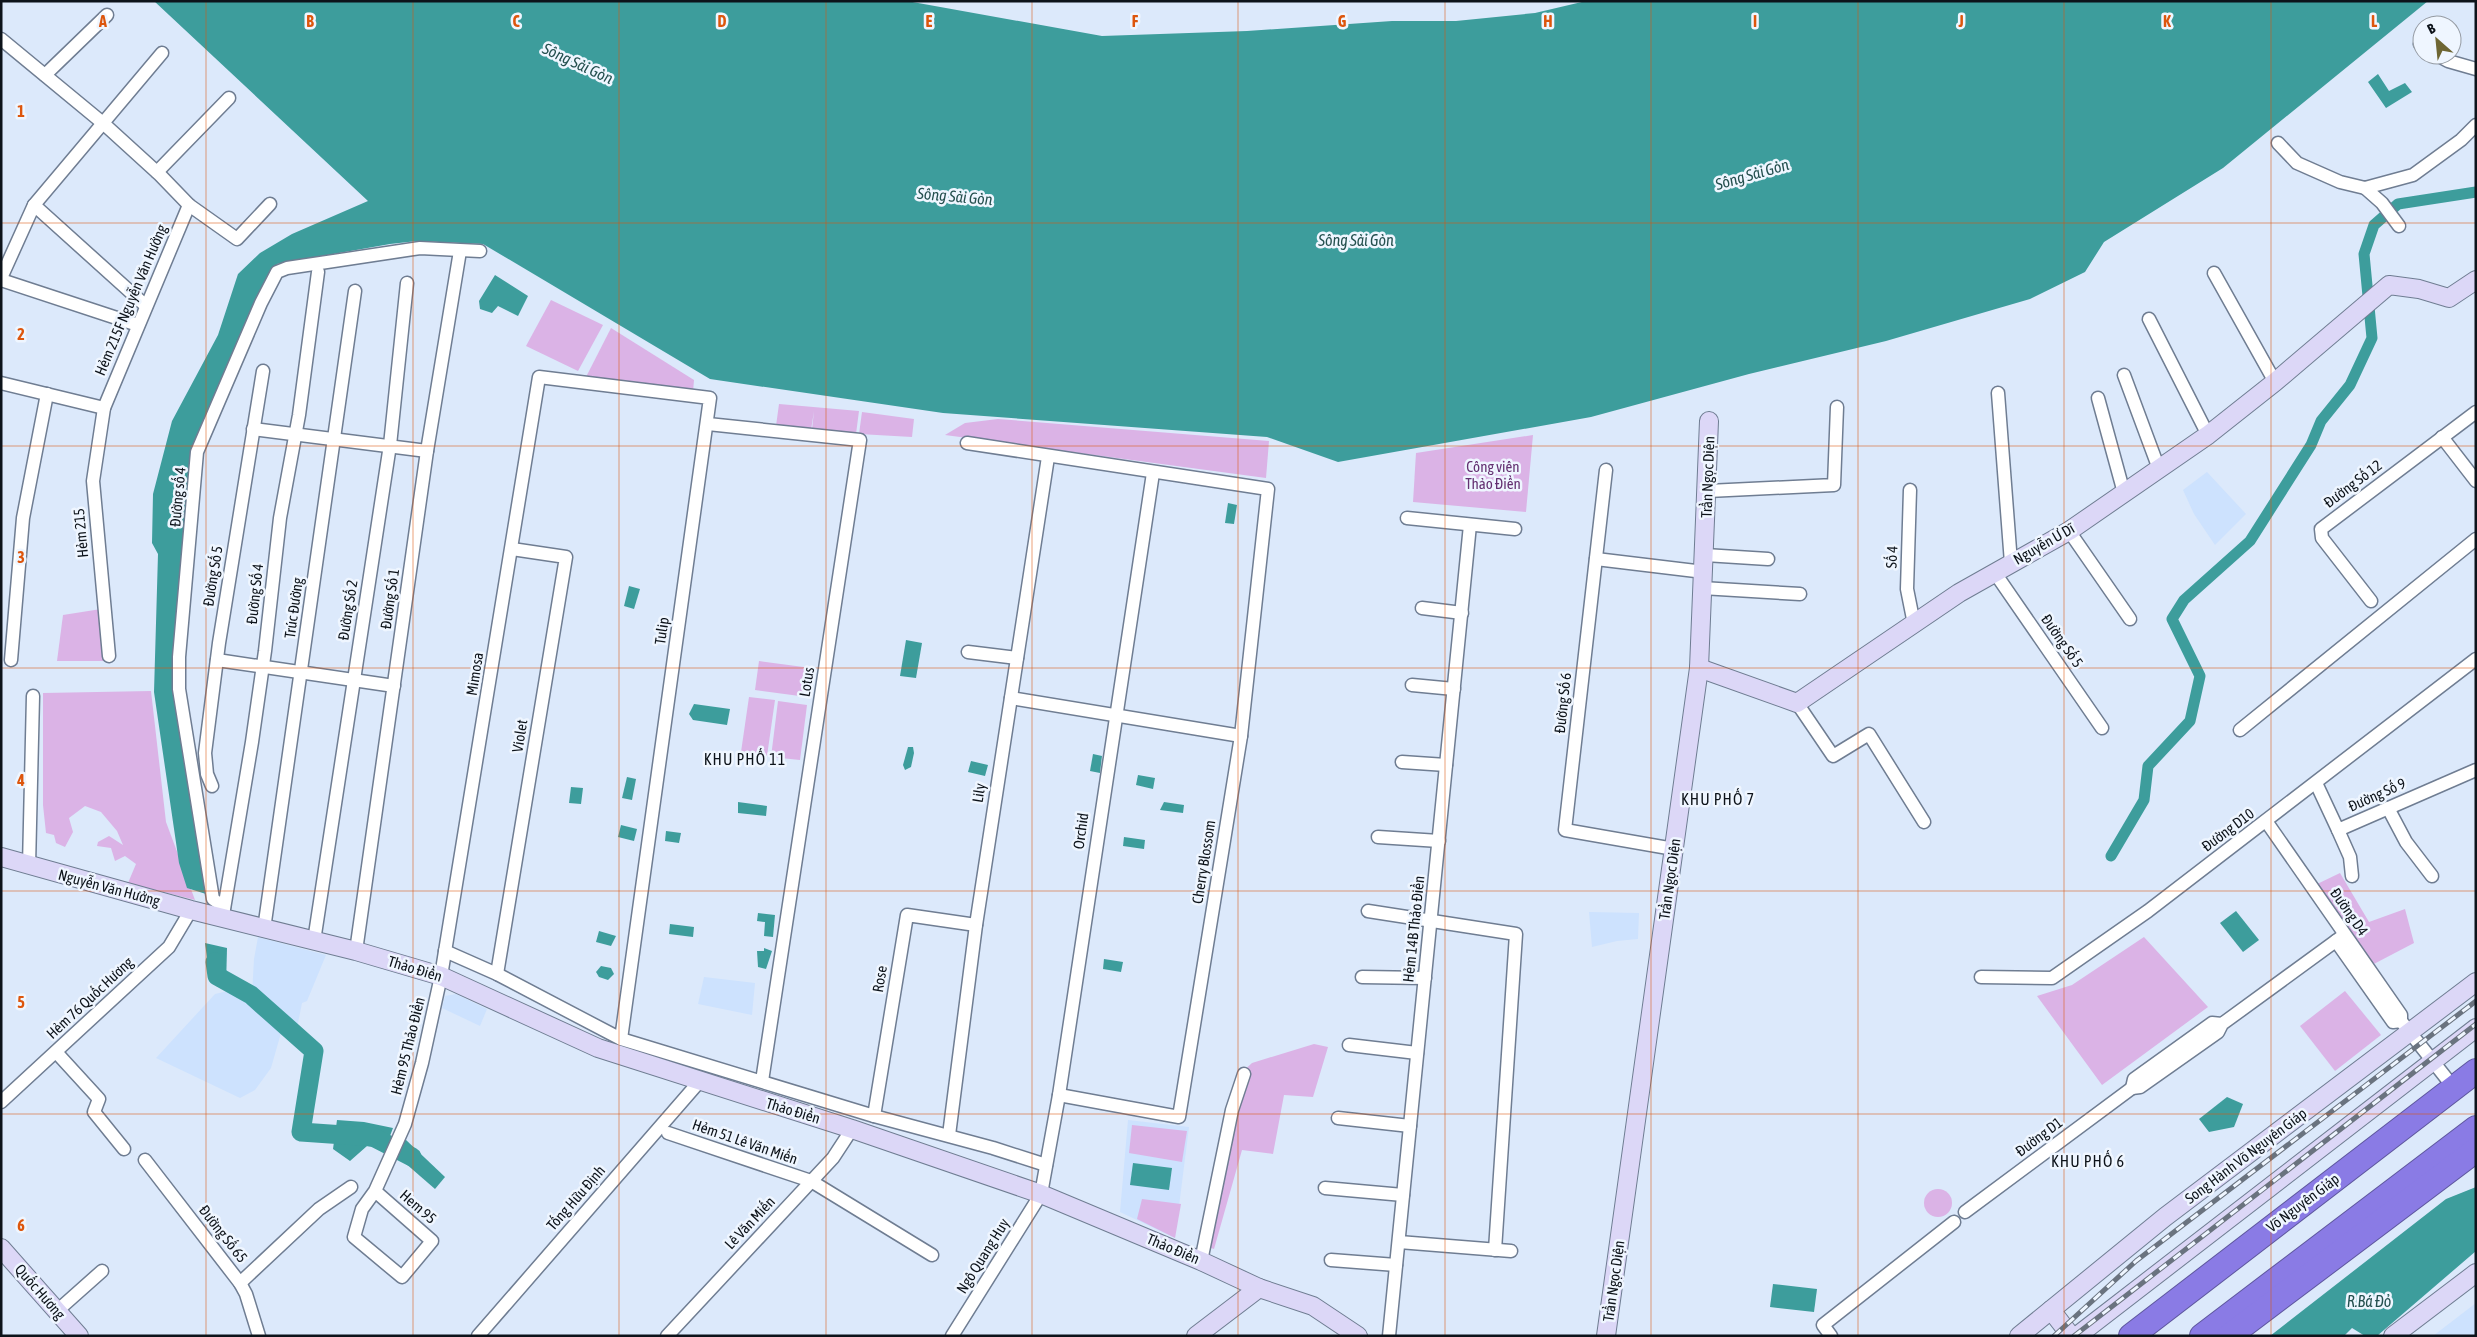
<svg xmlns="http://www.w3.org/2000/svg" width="2477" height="1337" font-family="'Asap Condensed',sans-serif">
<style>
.built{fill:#cde2fe}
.green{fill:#dbb3e6}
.water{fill:#3d9d9c}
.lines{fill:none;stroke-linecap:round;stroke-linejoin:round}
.canal{stroke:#3d9d9c;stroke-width:11}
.river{stroke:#3d9d9c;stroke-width:19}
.street-casing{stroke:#6f7d92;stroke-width:15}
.secondary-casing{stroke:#6f7d92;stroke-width:20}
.highway-casing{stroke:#5e579e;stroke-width:26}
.street{stroke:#fff;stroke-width:12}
.secondary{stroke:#dcd7f7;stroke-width:18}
.highway{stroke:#8a7be5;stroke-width:24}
.rail-casing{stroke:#6a737f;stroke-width:5}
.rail{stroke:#eff6ff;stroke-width:3;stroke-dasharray:9;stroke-linecap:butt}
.grid{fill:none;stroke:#dd560d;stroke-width:1;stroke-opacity:0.55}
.labels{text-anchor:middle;stroke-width:5;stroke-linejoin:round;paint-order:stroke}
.street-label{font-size:15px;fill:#0d131a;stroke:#eff6ff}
.park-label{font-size:15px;fill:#643071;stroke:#eff6ff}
.water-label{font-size:16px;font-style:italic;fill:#25504f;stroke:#eff6ff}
.neighbourhood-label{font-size:16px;letter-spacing:1px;fill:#0d131a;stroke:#eff6ff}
.grid-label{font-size:16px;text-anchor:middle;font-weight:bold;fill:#dd560d;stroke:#eff6ff;stroke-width:5;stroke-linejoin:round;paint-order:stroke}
</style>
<rect width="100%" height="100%" fill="#dce9fb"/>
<g class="built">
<polygon points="2207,472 2246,514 2215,545 2194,514 2183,490"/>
<polygon points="1589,912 1639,913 1638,939 1617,941 1592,947"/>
<polygon points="258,937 326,955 307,1001 302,1003 297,1028 281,1033 271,1068 255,1090 240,1098 156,1058 215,994 236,989 252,995 254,959"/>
<polygon points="704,977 755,983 752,1015 698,1004"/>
<polygon points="456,994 487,1009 480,1026 442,1008 445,996"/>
<polygon points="1128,1120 1189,1127 1175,1238 1120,1212"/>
<polygon points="2476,1303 2476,1336 2433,1336"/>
</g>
<g class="green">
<polygon points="551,300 603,325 578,371 526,346"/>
<polygon points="611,328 694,380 693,392 586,377"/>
<polygon points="779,404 859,411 856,434 812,430 814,411 811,430 776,426"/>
<polygon points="862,412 914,419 912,437 859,434"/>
<polygon points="998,419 1269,441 1266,478 945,435 965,423"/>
<polygon points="1533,435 1526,512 1413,502 1416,453"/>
<polygon points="101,609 107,661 57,661 63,615"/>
<polygon points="759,661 811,668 807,697 755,690"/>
<polygon points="151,691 166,822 195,900 128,883 136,864 125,856 115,861 111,848 97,846 98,842 109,836 123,845 117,831 101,812 85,806 69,818 73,832 65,847 56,843 54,835 46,833 43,805 43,693"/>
<polygon points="749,697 775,700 767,756 741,752"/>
<polygon points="778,701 807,705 800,760 771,757"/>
<polygon points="2340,873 2369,922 2405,909 2414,943 2370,966 2313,886"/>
<polygon points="2144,937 2208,1007 2102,1085 2037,996 2072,985"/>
<polygon points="2345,991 2381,1035 2335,1071 2300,1026"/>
<polygon points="1314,1044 1328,1047 1313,1097 1284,1095 1273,1154 1242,1150 1214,1249 1205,1246 1240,1074 1252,1063"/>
<polygon points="1132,1125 1187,1131 1182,1162 1129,1153"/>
<circle cx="1938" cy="1203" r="14"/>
<polygon points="1142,1199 1181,1204 1175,1238 1137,1219"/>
</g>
<g class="water">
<polygon points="154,1 907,1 1102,36 1247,31 1392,21 1456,21 1535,13 1586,1 2428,1 2223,168 2104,242 2085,272 2030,299 1886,341 1749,374 1591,417 1338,462 1267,437 943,413 710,379 483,244 417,241 390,244 277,264 191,452 174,656 206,894 187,888 179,863 154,692 158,554 152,543 153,494 172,421 218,335 238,274 260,253 292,234 368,201"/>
<polygon points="2378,74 2389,91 2405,83 2412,92 2386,108 2368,82"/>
<polygon points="495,275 528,296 518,316 498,306 492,313 480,309 479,301"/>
<polygon points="1228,503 1237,505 1234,524 1225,523"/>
<polygon points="629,586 640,589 634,609 624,606"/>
<polygon points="906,640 922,643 916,678 900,676"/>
<polygon points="694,704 730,709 727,725 693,720 689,714"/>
<polygon points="908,747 913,747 914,753 911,767 905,770 903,765"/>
<polygon points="1093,754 1102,756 1100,773 1090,771"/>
<polygon points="971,761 988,765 985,776 968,772"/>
<polygon points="1138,775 1155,778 1153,789 1136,785"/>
<polygon points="627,777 636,779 632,800 622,798"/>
<polygon points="571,787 583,788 581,804 569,803"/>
<polygon points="738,802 767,806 766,816 738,813"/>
<polygon points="1164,802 1184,805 1183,813 1160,810"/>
<polygon points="621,825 637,829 634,841 618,837"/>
<polygon points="666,831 681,833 679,843 665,841"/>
<polygon points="1124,837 1145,840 1144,849 1123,846"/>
<polygon points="2236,911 2259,940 2243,952 2220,923"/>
<polygon points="758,913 775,915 773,937 764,936 765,922 757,921"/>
<polygon points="670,924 694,927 693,937 669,934"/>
<polygon points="599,931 616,936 611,946 596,942"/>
<polygon points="205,943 227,948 226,987 210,981"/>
<polygon points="764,948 772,951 766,969 758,967 757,951 764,951"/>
<polygon points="1104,959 1123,962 1121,972 1103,969"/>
<polygon points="601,966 611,968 614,974 608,980 599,977 596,972"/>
<polygon points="2227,1097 2243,1104 2234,1127 2209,1132 2199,1119"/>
<polygon points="337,1120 364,1122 393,1128 385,1149 367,1146 350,1161 333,1149"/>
<polygon points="405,1139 445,1177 435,1189 397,1156"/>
<polygon points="1133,1163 1172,1168 1169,1190 1130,1185"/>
<polygon points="2476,1187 2476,1251 2377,1336 2365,1336 2352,1328 2344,1336 2270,1336 2446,1199"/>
<polygon points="1773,1284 1817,1289 1814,1312 1770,1307"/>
</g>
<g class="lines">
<polyline class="canal" points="2111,856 2144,800 2148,766 2190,721 2200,676 2172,619 2184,600 2250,541 2311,445 2321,421 2350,385 2372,338 2364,254 2374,225 2398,204 2476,192"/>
<polyline class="river" points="215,962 217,976 251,995 314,1051 301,1132 373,1137 412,1157"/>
<defs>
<g id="street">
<polyline points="1,39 104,124 160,175 189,205 237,239 270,204"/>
<polyline points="2420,44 2422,45"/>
<polyline points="2437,55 2448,61 2476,69"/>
<polyline points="45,75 107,15"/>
<polyline points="2278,143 2297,163 2340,182 2365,188 2413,175 2461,140 2476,125"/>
<polyline points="157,172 229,98"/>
<polyline points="2365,188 2382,203 2399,226"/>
<polyline points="34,205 146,306"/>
<polyline points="2214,273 2275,382"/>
<polyline points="1,278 34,205 162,53"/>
<polyline points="1,280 138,325"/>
<polyline points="2149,319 2208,435"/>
<polyline points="2124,375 2159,469"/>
<polyline points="1,383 104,408"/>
<polyline points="1998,393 2011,563"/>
<polyline points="2098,398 2124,493"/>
<polyline points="708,424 860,440 762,1081"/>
<polyline points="253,429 427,451"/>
<polyline points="2442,437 2476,481"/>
<polyline points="967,443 1268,489 1241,736 1179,1117 1059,1095"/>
<polyline points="1606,470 1565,830 1674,849"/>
<polyline points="1910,490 1907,589 1914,624"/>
<polyline points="1708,491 1834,485 1837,407"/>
<polyline points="1407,518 1515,529"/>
<polyline points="2069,531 2130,619"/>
<polyline points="1705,555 1768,559"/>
<polyline points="1596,559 1704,572"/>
<polyline points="1995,573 2102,728"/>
<polyline points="1702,588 1800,594"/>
<polyline points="2371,601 2322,538 2321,529 2476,412"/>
<polyline points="1422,608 1462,613"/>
<polyline points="968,652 1017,658"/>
<polyline points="109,656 93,481 104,408 189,205"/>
<polyline points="11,660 23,518 47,394"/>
<polyline points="217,660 394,686"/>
<polyline points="1412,685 1454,689"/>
<polyline points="1011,698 1241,736"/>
<polyline points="1797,703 1833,756 1869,734 1924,822"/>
<polyline points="2240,730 2476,539"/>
<polyline points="1402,762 1446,765"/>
<polyline points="2316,783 2338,830 2476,770"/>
<polyline points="212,786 207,774 205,753 219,643 263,371"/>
<polyline points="2388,808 2406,842 2432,876"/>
<polyline points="2266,821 2401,1015 2401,1021 2454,1088"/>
<polyline points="2338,830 2350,857 2352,876"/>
<polyline points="1378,837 1439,841"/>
<polyline points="29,866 33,696"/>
<polyline points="224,907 213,899 179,689 179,657 197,452 261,303 277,272 287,268 420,248 480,251"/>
<polyline points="1368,911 1516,934 1495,1250"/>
<polyline points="223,915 252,742 265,651 280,518 299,415 318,272"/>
<polyline points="264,929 355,291"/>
<polyline points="314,941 390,445 407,283"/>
<polyline points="2336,941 2393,1022 2401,1021"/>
<polyline points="356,951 427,451 460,251"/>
<polyline points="445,951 497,974 621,1039 874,1116 993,1148 1046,1165"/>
<polyline points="497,974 566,557 512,549"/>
<polyline points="1362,977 1425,978"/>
<polyline points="1981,977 2052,978 2148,911 2476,659"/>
<polyline points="2222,1024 2212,1023 2134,1079 2132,1088 2140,1087 2218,1032 2222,1024 2344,935"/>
<polyline points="1349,1045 1417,1053"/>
<polyline points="56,1052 99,1099 94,1112 124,1149"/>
<polyline points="1,1102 169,947 191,910"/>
<polyline points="874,1116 907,915 976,925"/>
<polyline points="1338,1118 1410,1126"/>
<polyline points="668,1133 811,1181 932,1255"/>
<polyline points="949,1135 976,925 1048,457"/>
<polyline points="145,1160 240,1283 246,1294 259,1336"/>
<polyline points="1325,1188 1403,1195"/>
<polyline points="375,1191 432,1241 402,1277 354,1237 362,1209 375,1191 405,1124 422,1063 441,976 539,377 710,398 621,1039"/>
<polyline points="1965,1212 2132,1088"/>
<polyline points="1399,1242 1511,1251"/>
<polyline points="1331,1260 1396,1265"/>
<polyline points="1201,1261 1232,1110 1244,1074"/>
<polyline points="240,1283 319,1209 351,1187"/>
<polyline points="57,1311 102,1271"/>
<polyline points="478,1336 699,1082"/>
<polyline points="667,1336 833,1158 852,1129"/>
<polyline points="952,1336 1041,1194 1059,1095 1153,473"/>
<polyline points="1389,1336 1470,525"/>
<polyline points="1831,1336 1823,1325 1954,1222"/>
</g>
<g id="secondary">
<polyline points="1699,668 1797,703 1959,593 2069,531 2208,435 2275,382 2389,285 2419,289 2449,298 2476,280"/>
<polyline points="1,857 191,910 356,951 441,976 598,1048 852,1129 1041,1194 1201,1261 1259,1288 1313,1306 1358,1336"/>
<polyline points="1,1248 79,1336"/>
<polyline points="2051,1310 2071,1336"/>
<polyline points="1196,1336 1259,1288"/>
<polyline points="1606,1336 1699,668 1709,421"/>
<polyline points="2019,1336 2165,1217 2476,982"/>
<polyline points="2077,1336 2476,1028"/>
<polyline points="2393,1336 2476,1273"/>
</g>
<g id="highway">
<polyline points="2131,1336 2476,1071"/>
<polyline points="2202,1336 2476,1128"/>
<polyline points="2229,1336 2476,1150"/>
</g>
</defs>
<use href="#street" class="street-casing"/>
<use href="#secondary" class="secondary-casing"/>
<use href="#highway" class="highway-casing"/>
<use href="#street" class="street"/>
<use href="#secondary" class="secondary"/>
<use href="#highway" class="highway"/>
<defs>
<g id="rail">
<polyline points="2054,1336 2136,1261 2476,1001"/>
<polyline points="2074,1336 2476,1024"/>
</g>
</defs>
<use href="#rail" class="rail-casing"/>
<use href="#rail" class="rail"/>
</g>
<path class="grid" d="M 206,1 L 206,1336M 413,1 L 413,1336M 619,1 L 619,1336M 826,1 L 826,1336M 1032,1 L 1032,1336M 1238,1 L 1238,1336M 1445,1 L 1445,1336M 1651,1 L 1651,1336M 1858,1 L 1858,1336M 2064,1 L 2064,1336M 2271,1 L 2271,1336M 1,223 L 2476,223M 1,446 L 2476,446M 1,668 L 2476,668M 1,891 L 2476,891M 1,1114 L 2476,1114"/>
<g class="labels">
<g class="street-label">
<text transform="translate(131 300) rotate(-67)" y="5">Hẻm 215F Nguyễn Văn Hưởng</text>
<text transform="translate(1708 477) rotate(-88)" y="5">Trần Ngọc Diện</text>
<text transform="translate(2353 484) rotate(-37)" y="5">Đường Số 12</text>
<text transform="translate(178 497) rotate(-85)" y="5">Đường số 4</text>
<text transform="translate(81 533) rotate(-95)" y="5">Hẻm 215</text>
<text transform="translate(2044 544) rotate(-30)" y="5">Nguyễn Ư Dĩ</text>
<text transform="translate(1892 557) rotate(-88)" y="5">Số 4</text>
<text transform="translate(213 576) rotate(-81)" y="5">Đường Số 5</text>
<text transform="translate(255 594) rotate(-84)" y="5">Đường Số 4</text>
<text transform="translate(390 599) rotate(-82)" y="5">Đường Số 1</text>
<text transform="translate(294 608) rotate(-82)" y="5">Trúc Đường</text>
<text transform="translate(348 610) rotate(-81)" y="5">Đường Số 2</text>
<text transform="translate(662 631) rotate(-82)" y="5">Tulip</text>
<text transform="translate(2062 641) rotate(55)" y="5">Đường Số 5</text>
<text transform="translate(475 674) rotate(-81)" y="5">Mimosa</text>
<text transform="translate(807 682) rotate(-81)" y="5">Lotus</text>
<text transform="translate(1563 703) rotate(-84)" y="5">Đường Số 6</text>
<text transform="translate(520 736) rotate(-81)" y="5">Violet</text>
<text transform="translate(979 793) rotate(-81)" y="5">Lily</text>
<text transform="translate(2377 795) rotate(-24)" y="5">Đường Số 9</text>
<text transform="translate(2228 830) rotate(-37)" y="5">Đường D10</text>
<text transform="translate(1081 831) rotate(-82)" y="5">Orchid</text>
<text transform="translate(1204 862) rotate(-81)" y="5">Cherry Blossom</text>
<text transform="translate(1670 879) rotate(-82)" y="5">Trần Ngọc Diện</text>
<text transform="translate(109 888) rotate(15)" y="5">Nguyễn Văn Hưởng</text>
<text transform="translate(2349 912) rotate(55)" y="5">Đường D4</text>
<text transform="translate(1414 929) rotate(-84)" y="5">Hẻm 14B Thảo Điền</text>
<text transform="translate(415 969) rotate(17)" y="5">Thảo Điền</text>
<text transform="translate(880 979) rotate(-81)" y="5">Rose</text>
<text transform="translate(90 998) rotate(-43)" y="5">Hẻm 76 Quốc Hương</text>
<text transform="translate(408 1046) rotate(-76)" y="5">Hẻm 95 Thảo Điền</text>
<text transform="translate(793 1111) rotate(17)" y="5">Thảo Điền</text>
<text transform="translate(2039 1137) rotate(-37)" y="5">Đường D1</text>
<text transform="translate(745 1142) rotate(19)" y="5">Hẻm 51 Lê Văn Miến</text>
<text transform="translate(2246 1156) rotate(-37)" y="5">Song Hành Võ Nguyên Giáp</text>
<text transform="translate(576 1198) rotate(-49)" y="5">Tống Hữu Định</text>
<text transform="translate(2303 1203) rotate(-37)" y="5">Võ Nguyên Giáp</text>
<text transform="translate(418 1207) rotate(41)" y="5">Hem 95</text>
<text transform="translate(750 1223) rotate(-47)" y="5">Lê Văn Miến</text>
<text transform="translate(223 1234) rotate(52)" y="5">Đường Số 65</text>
<text transform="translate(1173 1249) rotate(23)" y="5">Thảo Điền</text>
<text transform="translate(983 1256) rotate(-58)" y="5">Ngô Quang Huy</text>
<text transform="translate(1614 1281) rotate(-82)" y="5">Trần Ngọc Diện</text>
<text transform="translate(40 1292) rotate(49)" y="5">Quốc Hương</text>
</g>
<g class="park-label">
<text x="1493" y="472">Công viên<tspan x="1493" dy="17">Thảo Điền</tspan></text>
</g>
<g class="water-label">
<text transform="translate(578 63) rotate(25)" y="6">Sông Sài Gòn</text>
<text transform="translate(1752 174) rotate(-16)" y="6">Sông Sài Gòn</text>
<text transform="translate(955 196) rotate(5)" y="6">Sông Sài Gòn</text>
<text x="1356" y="246">Sông Sài Gòn</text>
<text x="2369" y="1307">R.Bá Đỏ</text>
</g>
<g class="neighbourhood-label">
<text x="745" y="765">KHU PHỐ 11</text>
<text x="1718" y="805">KHU PHỐ 7</text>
<text x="2088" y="1167">KHU PHỐ 6</text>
</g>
</g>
<g class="grid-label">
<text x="103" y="27">A</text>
<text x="310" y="27">B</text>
<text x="516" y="27">C</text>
<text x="722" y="27">D</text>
<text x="929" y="27">E</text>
<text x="1135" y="27">F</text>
<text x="1342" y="27">G</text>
<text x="1548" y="27">H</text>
<text x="1755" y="27">I</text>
<text x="1961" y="27">J</text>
<text x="2167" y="27">K</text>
<text x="2374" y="27">L</text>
<text x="21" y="117">1</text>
<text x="21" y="340">2</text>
<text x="21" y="563">3</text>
<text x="21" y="786">4</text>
<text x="21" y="1008">5</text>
<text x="21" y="1231">6</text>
</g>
<rect width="2477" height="1337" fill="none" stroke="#0d131a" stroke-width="5"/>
<g transform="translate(2437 40) rotate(333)"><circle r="24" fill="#eff6ff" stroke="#959ba3"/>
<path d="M0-4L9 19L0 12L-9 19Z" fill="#6e6633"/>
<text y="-8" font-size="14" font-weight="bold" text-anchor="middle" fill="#0d131a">B</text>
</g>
</svg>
